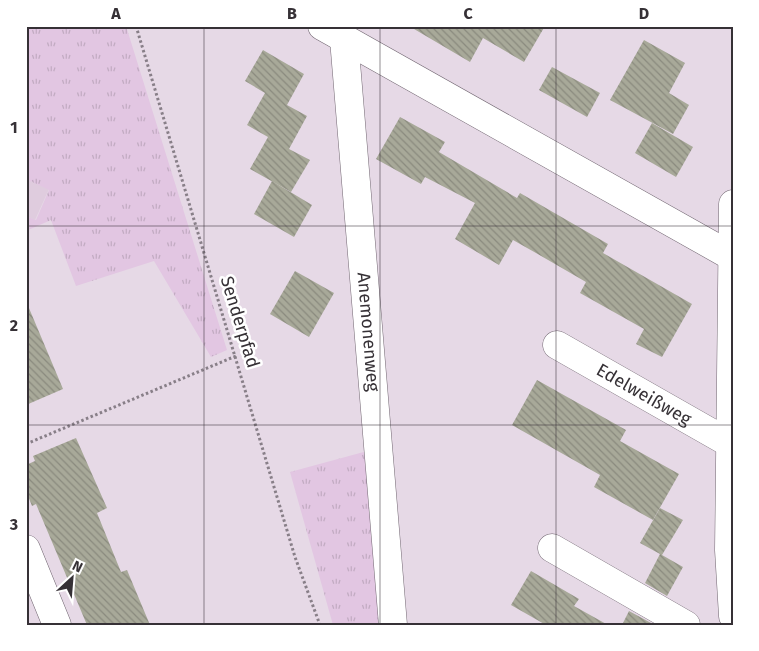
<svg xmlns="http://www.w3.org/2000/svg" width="759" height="651" font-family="'Fira Sans',sans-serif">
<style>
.built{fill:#dfccde}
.grass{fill:url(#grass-tufts)}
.building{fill:url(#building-back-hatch)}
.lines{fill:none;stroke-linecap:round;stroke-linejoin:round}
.minor-casing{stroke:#716671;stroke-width:29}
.path{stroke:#887f88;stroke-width:3;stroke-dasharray:2.5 2.5;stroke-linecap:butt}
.minor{stroke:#fff;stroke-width:28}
.grid{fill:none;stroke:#363136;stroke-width:1;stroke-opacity:0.55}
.labels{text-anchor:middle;stroke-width:5;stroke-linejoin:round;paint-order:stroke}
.street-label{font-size:18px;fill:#363136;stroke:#fff}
.neatline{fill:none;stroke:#363136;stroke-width:2}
.grid-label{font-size:16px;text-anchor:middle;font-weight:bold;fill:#363136}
</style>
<defs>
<pattern id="grass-tufts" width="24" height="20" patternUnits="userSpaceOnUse" patternTransform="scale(1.25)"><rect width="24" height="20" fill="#e2c6e2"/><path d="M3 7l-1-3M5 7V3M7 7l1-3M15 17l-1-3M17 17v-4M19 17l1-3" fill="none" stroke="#c2abc2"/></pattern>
<pattern id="building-back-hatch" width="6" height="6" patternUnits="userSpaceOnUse" patternTransform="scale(1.25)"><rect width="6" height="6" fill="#a8a999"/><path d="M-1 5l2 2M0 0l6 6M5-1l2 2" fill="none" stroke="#8a8a7e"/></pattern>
</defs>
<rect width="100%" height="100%" fill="#e6d9e6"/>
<polygon class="built" points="26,179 49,189 35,220 26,216"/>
<g class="grass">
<polygon points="26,26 126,26 227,350 211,357 154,261 76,286 51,220 26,231 26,216 36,220 49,190 26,179"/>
<polygon points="371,450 387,625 333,625 290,472"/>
</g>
<g class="building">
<polygon points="409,26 545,26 524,62 483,38 470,62"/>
<polygon points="644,40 685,63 669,93 689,105 673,134 610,100"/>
<polygon points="263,50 304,74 287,105 307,116 289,149 310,160 291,192 250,169 268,137 247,125 265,93 245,81"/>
<polygon points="552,67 600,93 587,117 539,90"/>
<polygon points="400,117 445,142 439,152 517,198 520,193 608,244 603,253 692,304 662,357 636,344 644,329 580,293 586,282 536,253 513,240 499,265 455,239 475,203 425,177 421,184 376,159"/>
<polygon points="652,123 693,147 676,177 635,153"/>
<polygon points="272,181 312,205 294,237 254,214"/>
<polygon points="295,271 334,293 309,337 270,314"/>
<polygon points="26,301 63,389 26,405"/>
<polygon points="537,380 626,430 620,441 679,474 653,520 594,487 600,475 512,425"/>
<polygon points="76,438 107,508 97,513 121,572 127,570 150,625 87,625 36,504 32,506 26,491 26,465 35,461 33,456"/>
<polygon points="660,508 683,520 662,555 683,567 667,596 645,583 660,554 640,543"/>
<polygon points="531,571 579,599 574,606 608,625 546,625 511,605"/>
<polygon points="629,611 651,623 650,625 622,625"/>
</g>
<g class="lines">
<defs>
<g id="minor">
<polyline points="322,26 731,256"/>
<path id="s1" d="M 344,39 L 393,625"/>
<polyline points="733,204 729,550 733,616"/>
<path id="s2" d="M 557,345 L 731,444"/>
<polyline points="552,548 686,625"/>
<polyline points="26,549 57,625"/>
</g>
</defs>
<use href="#minor" class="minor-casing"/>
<g class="path">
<polyline points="136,26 295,557 320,625"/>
<polyline points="26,444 236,356"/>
</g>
<use href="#minor" class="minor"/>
</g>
<path class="grid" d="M 204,26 L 204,625M 380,26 L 380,625M 556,26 L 556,625M 26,226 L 733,226M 26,425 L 733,425"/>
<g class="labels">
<g class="street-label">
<text transform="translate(240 322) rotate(73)" y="6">Senderpfad</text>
<text dy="6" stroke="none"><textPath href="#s1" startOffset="294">Anemonenweg</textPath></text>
<text dy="6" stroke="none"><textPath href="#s2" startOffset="100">Edelweißweg</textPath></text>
</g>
</g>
<rect width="759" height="651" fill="none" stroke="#ffffff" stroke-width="55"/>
<g transform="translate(72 578) rotate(26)" stroke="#ffffff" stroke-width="4" paint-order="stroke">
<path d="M0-4L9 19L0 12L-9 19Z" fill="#363136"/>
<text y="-8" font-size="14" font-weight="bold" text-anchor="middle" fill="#363136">N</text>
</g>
<rect x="28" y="28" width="704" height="596" class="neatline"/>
<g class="grid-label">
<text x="116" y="19">A</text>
<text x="292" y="19">B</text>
<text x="468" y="19">C</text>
<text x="644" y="19">D</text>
<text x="14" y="133">1</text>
<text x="14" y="331">2</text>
<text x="14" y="530">3</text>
</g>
</svg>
